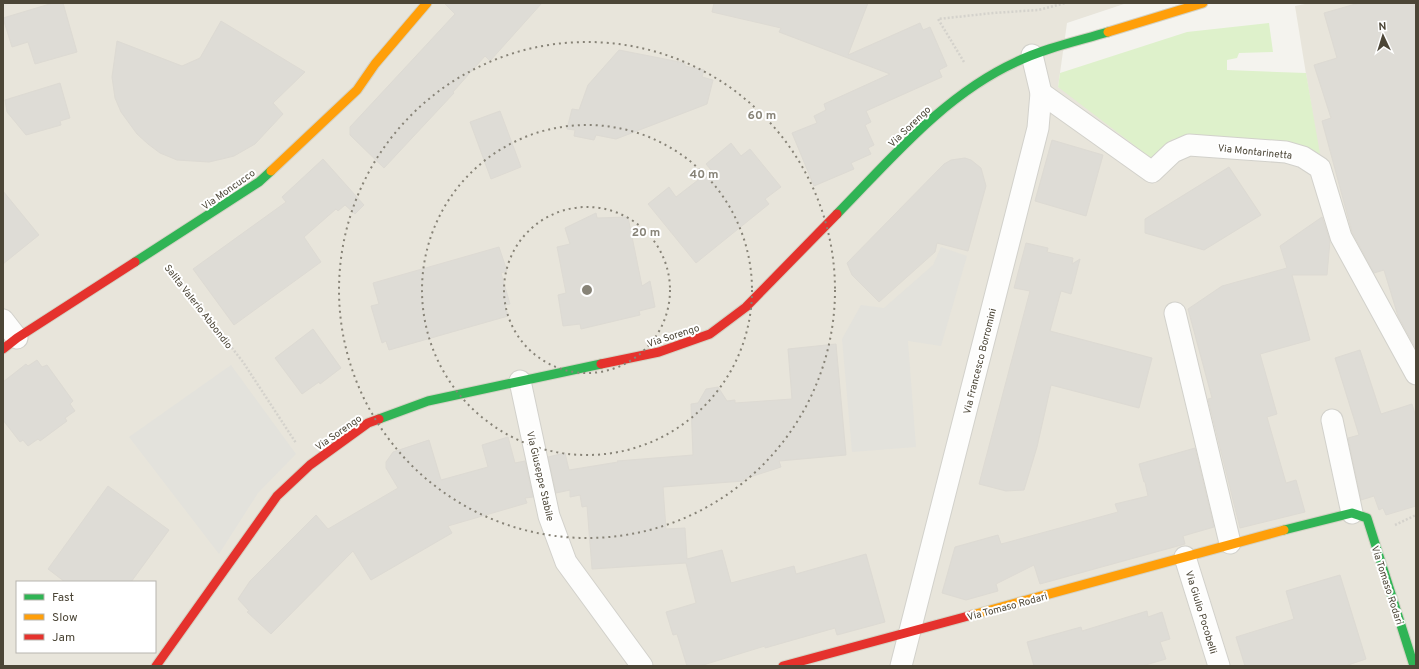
<svg xmlns="http://www.w3.org/2000/svg" width="1419" height="669" font-family="Overpass,sans-serif">
<style>
.residential{fill:#e8e5db;fill-rule:evenodd}
.green{fill:#def1cb}
.parking{fill:#e3e2dc}
.building{fill:#dedcd6;stroke:#dddad3}
.lines{fill:none;stroke-linecap:round;stroke-linejoin:round}
.street-casing{stroke:#d2d1cb;stroke-width:23}
.fast-casing{stroke:#d4d2c4;stroke-width:11}
.slow-casing{stroke:#d4d2c4;stroke-width:11}
.jam-casing{stroke:#d4d2c4;stroke-width:11}
.path{stroke:#d4d2cc;stroke-width:2.5;stroke-dasharray:2 2;stroke-linecap:butt}
.street{stroke:#fdfdfc;stroke-width:21}
.fast{stroke:#30b455;stroke-width:9}
.slow{stroke:#ff9f0a;stroke-width:9}
.jam{stroke:#e5322d;stroke-width:9}
.ring{fill:none;stroke:#878377;stroke-width:2;stroke-dasharray:2 4}
.labels{text-anchor:middle;stroke-width:4;stroke-linejoin:round;paint-order:stroke}
.street-label{font-size:10px;fill:#4c4637;stroke:#fff}
.centre{fill:#878377;stroke:#fff;stroke-width:2}
.ring-label{font-size:12px;text-anchor:middle;font-weight:bold;fill:#878377;stroke:#fff;stroke-width:4;stroke-linejoin:round;paint-order:stroke}
</style>
<rect width="100%" height="100%" fill="#f4f3ee"/>
<path class="residential" d="M 3,3 L 1127,3 L 1067,23 L 1058,87 L 1172,139 L 1205,137 L 1283,145 L 1319,154 L 1295,6 L 1310,3 L 1416,3 L 1416,666 L 3,666 ZM 17,582 L 155,582 L 155,652 L 17,652 Z"/>
<path class="green" d="M 1269,23 L 1273,52 L 1239,53 L 1237,58 L 1227,60 L 1227,70 L 1306,73 L 1320,154 C 1271,142 1222,137 1172,139 L 1155,161 L 1058,87 L 1060,73 L 1187,32 Z"/>
<g class="parking">
<polygon points="941,247 967,256 941,346 908,341 916,447 852,452 842,339 861,305 884,308 933,265"/>
<polygon points="231,365 296,454 258,493 219,554 129,437"/>
</g>
<g class="building">
<polygon points="53,3 63,3 77,52 35,64 28,42 12,47 3,18"/>
<polygon points="444,3 542,3 490,61 485,56 453,92 454,93 384,168 350,135 350,127 455,14"/>
<polygon points="714,3 868,3 848,55 920,23 923,30 930,27 947,66 939,70 942,77 866,111 871,122 865,125 874,145 868,148 871,154 851,163 854,169 814,186 792,133 817,123 814,116 826,110 824,104 890,74 779,32 781,28 712,12"/>
<polygon points="1359,3 1416,3 1416,349 1398,316 1384,270 1374,273 1352,232 1322,121 1331,118 1314,65 1337,58 1324,13"/>
<polygon points="221,21 305,72 273,103 283,114 255,144 234,156 222,159 209,162 177,160 160,153 148,144 137,134 121,112 115,98 112,77 117,41 182,66 200,58"/>
<polygon points="619,50 685,63 685,66 704,70 702,77 713,80 707,104 616,139 596,135 594,140 574,136 575,130 567,129 572,109 579,110 588,85"/>
<polygon points="60,83 70,118 60,121 61,125 26,135 7,112 5,100"/>
<polygon points="500,111 521,167 491,179 470,122"/>
<polygon points="1052,140 1103,155 1086,216 1035,201"/>
<polygon points="731,143 741,156 750,149 781,187 765,199 769,204 696,263 648,204 669,187 676,197 711,170 706,164"/>
<polygon points="965,158 971,160 981,168 986,186 968,251 937,243 935,252 879,302 852,275 847,263 944,164 951,160"/>
<polygon points="323,159 364,205 355,214 345,205 338,211 336,209 304,237 321,262 234,325 193,269 286,202 282,197"/>
<polygon points="1229,167 1261,215 1204,250 1145,233 1145,219"/>
<polygon points="3,191 39,235 3,264"/>
<polygon points="596,213 597,218 628,217 642,286 650,281 655,307 639,311 640,315 581,329 580,324 563,326 558,295 566,293 557,247 570,244 565,228"/>
<polygon points="1322,217 1330,241 1327,275 1292,275 1310,340 1260,354 1277,414 1267,417 1286,483 1296,480 1305,512 1240,528 1208,399 1212,398 1188,309 1222,286 1287,268 1280,246"/>
<polygon points="1026,243 1048,248 1047,252 1073,258 1072,264 1080,259 1071,294 1061,291 1050,331 1152,358 1139,408 1051,385 1037,447 1024,490 1006,491 979,484 1030,291 1014,288"/>
<polygon points="499,247 507,271 501,273 510,304 505,305 508,316 389,350 386,341 382,343 371,306 379,304 373,283"/>
<polygon points="313,329 341,368 320,384 319,382 302,394 275,358"/>
<polygon points="836,344 846,455 779,461 781,467 744,479 744,481 663,487 666,529 685,528 687,559 722,550 731,583 794,566 796,574 866,554 885,622 837,635 835,628 765,648 765,646 700,666 687,666 677,634 673,635 666,612 696,603 686,563 592,569 587,506 582,507 580,495 570,497 570,490 556,493 548,457 565,453 569,470 618,462 617,461 693,455 691,404 698,403 706,389 718,387 727,401 735,400 735,403 792,399 788,349"/>
<polygon points="1360,350 1381,414 1412,404 1416,417 1416,506 1386,515 1383,508 1379,510 1374,496 1361,500 1348,438 1359,435 1335,358"/>
<polygon points="37,360 42,367 47,365 73,401 70,404 75,411 65,418 67,421 40,441 38,439 28,446 23,440 20,442 3,420 3,382 26,364 28,366"/>
<polygon points="508,437 515,463 525,461 533,497 525,498 527,503 448,526 452,533 371,580 353,551 271,634 247,612 249,611 238,599 250,581 316,515 328,529 398,488 386,468 386,462 393,452 429,440 441,480 488,467 482,445"/>
<polygon points="1195,448 1214,527 1183,536 1185,544 1040,584 1034,565 996,584 998,591 966,600 942,593 955,547 998,535 1001,544 1005,543 1118,512 1115,504 1148,496 1145,482 1144,482 1139,464"/>
<polygon points="108,486 169,530 131,582 65,582 48,569"/>
<polygon points="1340,575 1366,659 1345,666 1245,666 1236,637 1294,619 1286,591"/>
<polygon points="1147,611 1148,617 1162,612 1170,639 1160,642 1166,659 1142,666 1034,666 1027,642 1081,627 1082,631"/>
</g>
<g class="lines">
<defs>
<g id="street">
<polyline points="1041,93 1152,172 1173,152 1189,145 1286,152 1303,157 1320,168 1341,237 1416,374"/>
<polyline points="1175,313 1230,543"/>
<polyline points="3,320 17,338"/>
<polyline points="520,381 549,516 566,562 642,666"/>
<polyline points="1332,420 1352,513"/>
<polyline points="1185,557 1219,666"/>
<polyline points="901,666 1038,128 1041,93 1032,55"/>
</g>
<g id="fast">
<path d="M 837,214 C 892,158 944,95 1016,62 C 1045,48 1078,41 1108,32"/>
<polyline points="135,262 259,182 271,171"/>
<polyline points="379,419 428,401 601,364"/>
<polyline points="1284,530 1352,513 1367,518 1414,666"/>
</g>
<g id="slow">
<polyline points="1108,32 1203,3"/>
<polyline points="271,171 357,90 375,64 427,3"/>
<polyline points="972,615 1284,530"/>
</g>
<g id="jam">
<polyline points="3,349 17,338 135,262"/>
<polyline points="601,364 659,352 710,334 746,307 837,214"/>
<polyline points="156,666 277,496 310,465 368,423 379,419"/>
<polyline points="783,666 972,615"/>
</g>
</defs>
<use href="#street" class="street-casing"/>
<use href="#fast" class="fast-casing"/>
<use href="#slow" class="slow-casing"/>
<use href="#jam" class="jam-casing"/>
<g class="path">
<polyline points="964,62 938,19 993,13 1038,10 1066,3"/>
<polyline points="170,269 243,362 296,443"/>
<polyline points="1395,525 1416,515"/>
</g>
<use href="#street" class="street"/>
<use href="#fast" class="fast"/>
<use href="#slow" class="slow"/>
<use href="#jam" class="jam"/>
</g>
<g class="ring">
<circle cx="587" cy="290" r="83"/>
<circle cx="587" cy="290" r="165"/>
<circle cx="587" cy="290" r="248"/>
</g>
<g class="labels">
<g class="street-label">
<text transform="translate(909 126) rotate(-44)" y="4">Via Sorengo</text>
<text transform="translate(1255 151) rotate(6)" y="4">Via Montarinetta</text>
<text transform="translate(228 189) rotate(-35)" y="4">Via Moncucco</text>
<text transform="translate(199 306) rotate(52)" y="4">Salita Valerio Abbondio</text>
<text transform="translate(673 335) rotate(-18)" y="4">Via Sorengo</text>
<text transform="translate(979 361) rotate(-76)" y="4">Via Francesco Borromini</text>
<text transform="translate(338 432) rotate(-35)" y="4">Via Sorengo</text>
<text transform="translate(541 476) rotate(77)" y="4">Via Giuseppe Stabile</text>
<text transform="translate(1388 585) rotate(72)" y="4">Via Tomaso Rodari</text>
<text transform="translate(1007 606) rotate(-15)" y="4">Via Tomaso Rodari</text>
<text transform="translate(1202 612) rotate(73)" y="4">Via Giulio Pocobelli</text>
</g>
</g>
<circle cx="587" cy="290" r="6" class="centre"/>
<g class="ring-label">
<text x="762" y="119">60 m</text>
<text x="704" y="178">40 m</text>
<text x="646" y="236">20 m</text>
</g>
<rect width="1419" height="669" fill="none" stroke="#4c4637" stroke-width="8"/>
<rect x="16" y="581" width="140" height="72" fill="#ffffff" stroke="#b7b5af"/>
<rect x="24" y="594" width="20" height="6" fill="#30b455" stroke="#b7b5af"/>
<text x="52" y="601" font-size="12" fill="#4c4637">Fast</text>
<rect x="24" y="614" width="20" height="6" fill="#ff9f0a" stroke="#b7b5af"/>
<text x="52" y="621" font-size="12" fill="#4c4637">Slow</text>
<rect x="24" y="634" width="20" height="6" fill="#e5322d" stroke="#b7b5af"/>
<text x="52" y="641" font-size="12" fill="#4c4637">Jam</text>
<g transform="translate(1383 36) rotate(356)" stroke="#ffffff" stroke-width="3" paint-order="stroke">
<path d="M0-3L7 15L0 10L-7 15Z" fill="#4c4637"/>
<text y="-6" font-size="11" font-weight="bold" text-anchor="middle" fill="#4c4637">N</text>
</g>
</svg>
